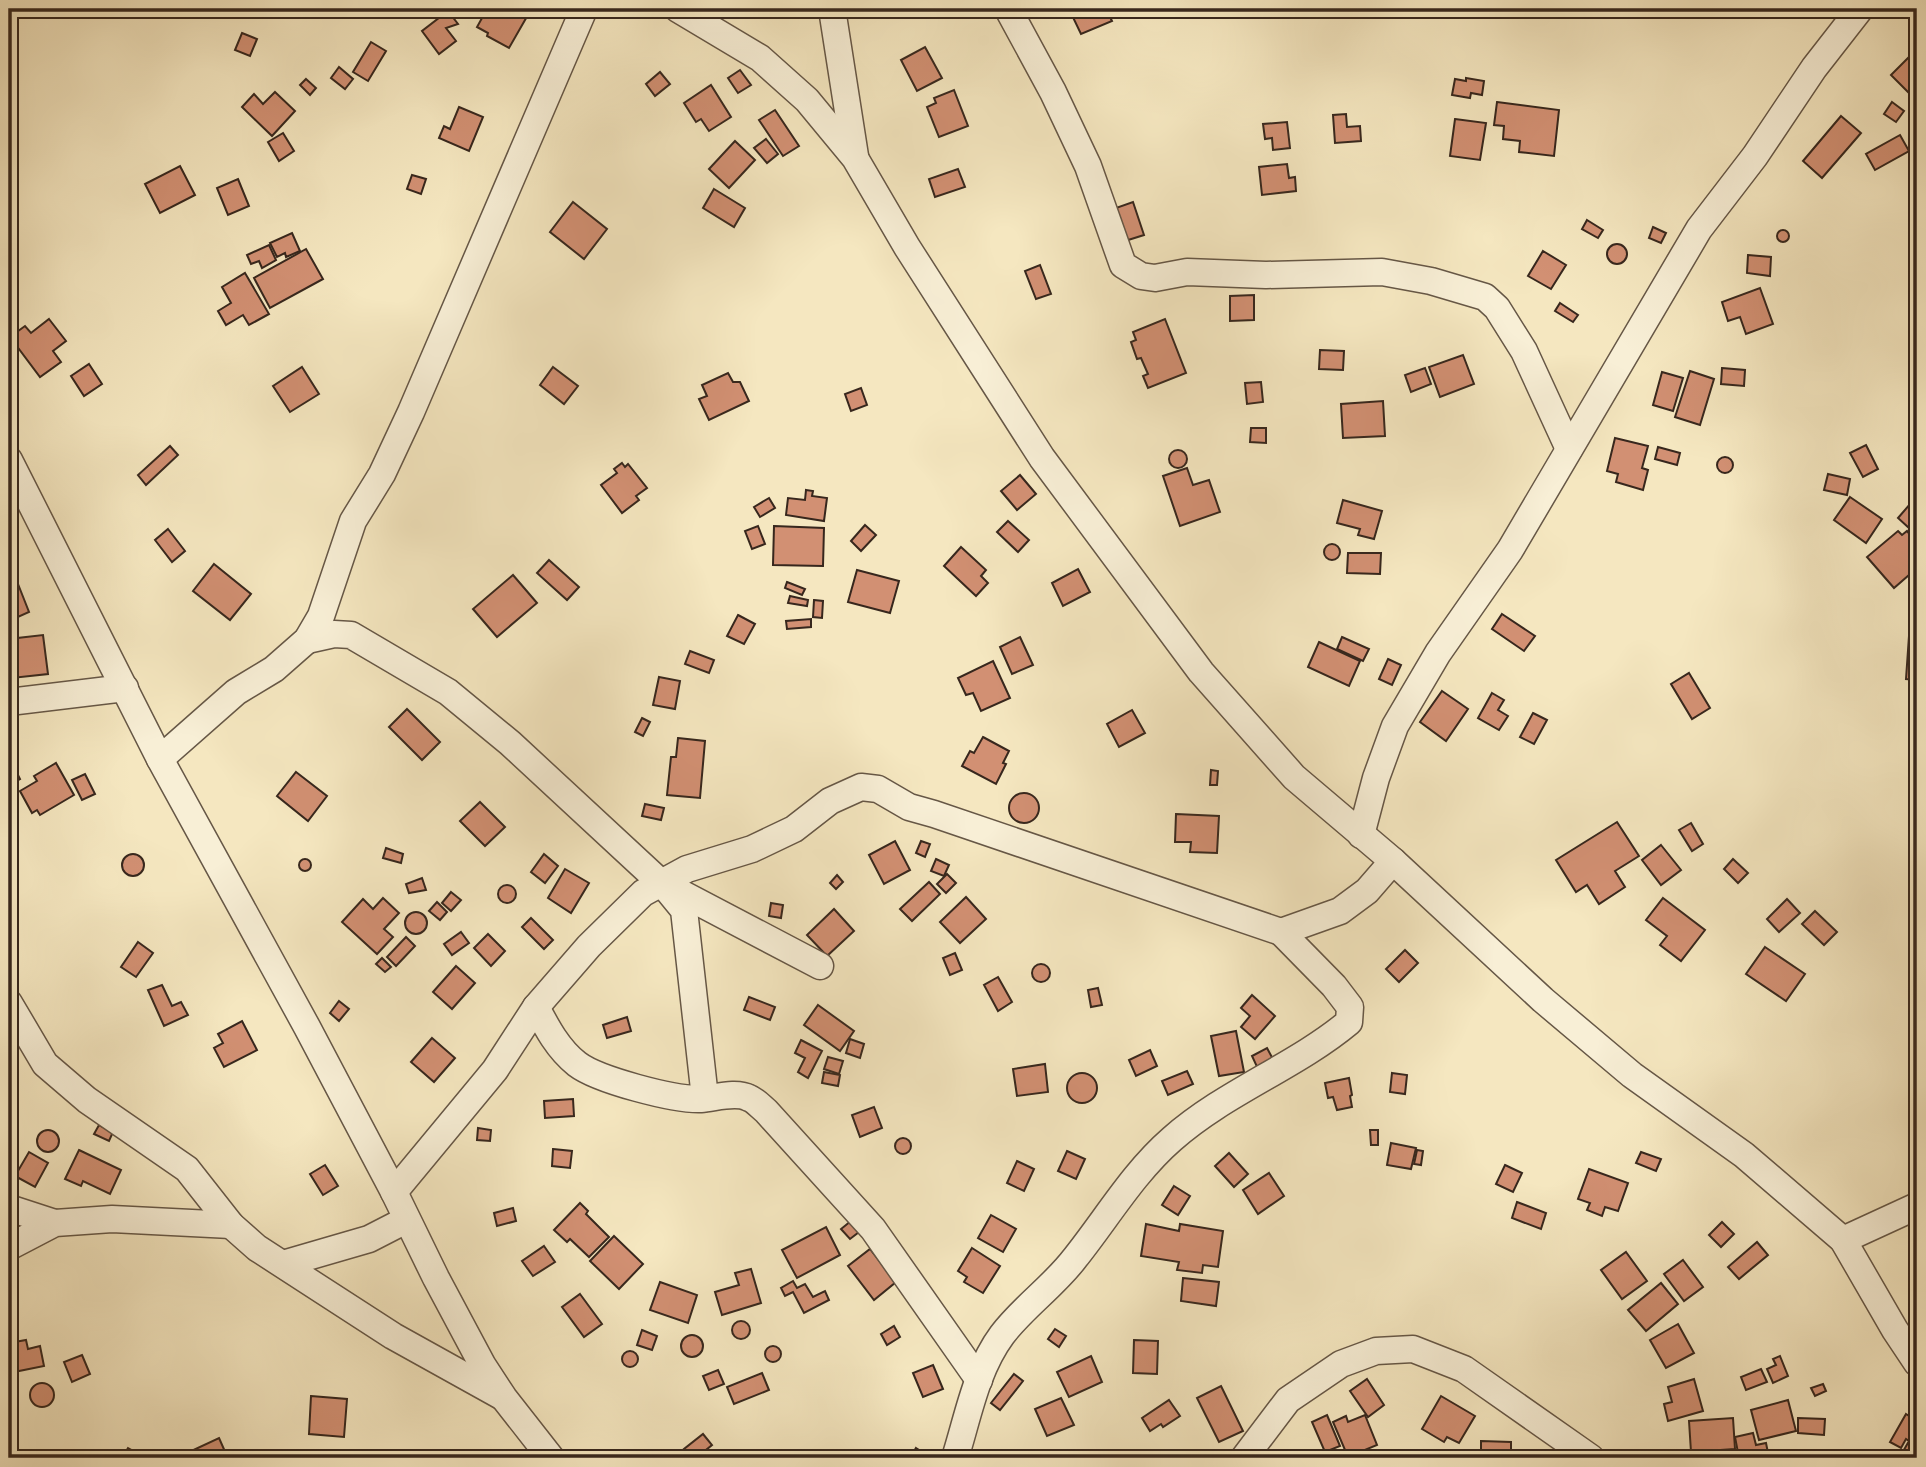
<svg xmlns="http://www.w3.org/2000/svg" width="1926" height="1467" font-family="'IM FELL Double Pica',serif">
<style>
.building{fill:#d29073;stroke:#37271d;stroke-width:2}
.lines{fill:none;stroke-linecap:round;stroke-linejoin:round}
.minor-casing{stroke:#665746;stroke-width:29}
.minor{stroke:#f8efd6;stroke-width:26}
</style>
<rect width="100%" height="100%" fill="#f5e7c0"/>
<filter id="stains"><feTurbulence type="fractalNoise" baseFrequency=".00286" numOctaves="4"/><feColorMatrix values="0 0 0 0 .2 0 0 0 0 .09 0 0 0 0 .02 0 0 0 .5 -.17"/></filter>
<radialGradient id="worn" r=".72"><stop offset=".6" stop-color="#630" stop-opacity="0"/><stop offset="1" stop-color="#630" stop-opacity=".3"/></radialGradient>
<g class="building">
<polygon points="487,9 523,9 529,13 509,48 487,36 488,33 477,27"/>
<polygon points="1069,9 1106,9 1112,21 1081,34"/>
<polygon points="448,11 458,24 446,28 456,41 439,54 422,31"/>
<polygon points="242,33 257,39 250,56 235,50"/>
<polygon points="371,42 386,51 368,81 353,72"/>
<polygon points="925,47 942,78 917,91 901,60"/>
<polygon points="1914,52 1917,55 1917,91 1912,96 1891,75"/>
<polygon points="339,67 353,79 345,89 331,78"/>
<polygon points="740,70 751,85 738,93 728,78"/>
<polygon points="660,72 670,84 655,96 646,84"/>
<polygon points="1466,78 1484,81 1482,95 1471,93 1470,98 1452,95 1455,79 1466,81"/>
<polygon points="306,79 316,88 310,95 300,85"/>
<polygon points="711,85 731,117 709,131 701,119 696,122 684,103"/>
<polygon points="954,90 968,126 939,137 927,107 936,103 934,98"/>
<polygon points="275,92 295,111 272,136 242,107 254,94 263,104"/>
<polygon points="1497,102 1559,110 1554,156 1519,152 1520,141 1503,139 1504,126 1494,125"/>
<polygon points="1892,102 1904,111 1896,122 1884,114"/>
<polygon points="459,107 483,117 469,151 439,138 444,126 450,129"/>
<polygon points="775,110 799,146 783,156 759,120"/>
<polygon points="1346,114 1347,127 1360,126 1361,141 1335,143 1333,115"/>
<polygon points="1841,116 1861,133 1822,178 1803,161"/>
<polygon points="1455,119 1486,123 1480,160 1450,156"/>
<polygon points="1287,122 1290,148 1273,150 1272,138 1265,139 1263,124"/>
<polygon points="283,133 294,151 279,161 268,142"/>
<polygon points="1900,135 1909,151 1875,170 1866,154"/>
<polygon points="766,139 778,154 767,163 754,148"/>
<polygon points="735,141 755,160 729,188 709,169"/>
<polygon points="1287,164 1289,178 1295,177 1296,191 1262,195 1259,167"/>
<polygon points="180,166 195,195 160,213 145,184"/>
<polygon points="958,169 965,187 935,197 929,179"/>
<polygon points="412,175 426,179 421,194 407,189"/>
<polygon points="238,179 249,206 228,215 217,188"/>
<polygon points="714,189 745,208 734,227 703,208"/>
<polygon points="573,202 607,229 584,259 550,232"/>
<polygon points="1133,202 1144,235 1125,241 1113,209"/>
<polygon points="1587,220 1603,230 1598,238 1582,229"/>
<polygon points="1653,227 1666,233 1661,243 1649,238"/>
<circle cx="1783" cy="236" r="6"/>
<polygon points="292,233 300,251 286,257 285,253 277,257 270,243"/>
<circle cx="1617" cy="254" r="10"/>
<polygon points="269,245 276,260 262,268 259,261 251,264 247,255"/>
<polygon points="306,249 323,279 270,308 254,278"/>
<polygon points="1543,251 1566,265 1551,289 1528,276"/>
<polygon points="1748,255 1771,257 1770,276 1747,273"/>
<polygon points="1040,265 1051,294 1036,299 1025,271"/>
<polygon points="245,273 269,314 249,325 243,315 226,325 218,311 231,303 222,287"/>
<polygon points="1760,288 1773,324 1746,334 1740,317 1728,321 1722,302"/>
<polygon points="1254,295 1254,320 1230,321 1230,296"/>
<polygon points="1560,303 1578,315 1573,322 1555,311"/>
<polygon points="49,319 66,341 53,351 61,362 40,377 10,337 25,326 31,333"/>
<polygon points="1165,319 1186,373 1148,388 1143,376 1148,374 1141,358 1137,359 1131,342 1136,340 1133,332"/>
<polygon points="1320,350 1344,351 1343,370 1319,369"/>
<polygon points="1463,355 1474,384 1440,397 1429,367"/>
<polygon points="89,364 102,384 84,396 71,376"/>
<polygon points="302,367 319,394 290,412 273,386"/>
<polygon points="553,367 578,386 564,404 540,385"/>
<polygon points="1425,368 1431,384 1411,392 1405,375"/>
<polygon points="1722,368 1745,370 1744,386 1721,384"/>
<polygon points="1690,371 1714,379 1700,425 1675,417"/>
<polygon points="1662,372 1683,378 1673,411 1653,405"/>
<polygon points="728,373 733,382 740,382 749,401 709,420 699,399 707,396 702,385"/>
<polygon points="1261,382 1263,402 1247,404 1245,383"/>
<polygon points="861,388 867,405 851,411 845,394"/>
<polygon points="1383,401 1385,436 1343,438 1341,404"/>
<polygon points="1251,428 1266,428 1266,443 1250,442"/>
<polygon points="1615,438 1648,446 1642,468 1648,470 1643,490 1616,482 1618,474 1607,471"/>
<polygon points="1866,445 1878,469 1863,477 1850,453"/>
<polygon points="170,446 178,455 146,485 138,475"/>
<polygon points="1658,447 1680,453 1677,465 1655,459"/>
<circle cx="1178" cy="459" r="9"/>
<circle cx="1725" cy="465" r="8"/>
<polygon points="622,463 625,467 628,464 647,488 636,496 639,500 622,513 601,485 617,473 614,469"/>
<polygon points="1187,468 1193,485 1209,480 1220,512 1180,526 1163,476"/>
<polygon points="1828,474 1850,479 1847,495 1824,490"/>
<polygon points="1020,475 1036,494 1017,510 1001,491"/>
<polygon points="806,490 813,491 812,496 827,498 824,521 786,515 788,498 805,500"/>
<polygon points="1917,496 1917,519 1909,528 1898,518"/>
<polygon points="1850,497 1882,519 1866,543 1834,520"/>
<polygon points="769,498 775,508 760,517 754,507"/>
<polygon points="1343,500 1382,511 1374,539 1358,535 1360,529 1337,523"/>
<polygon points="1008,521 1029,540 1018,552 997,532"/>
<polygon points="865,525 876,535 861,551 851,541"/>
<polygon points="758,526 765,544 752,549 745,531"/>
<polygon points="774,526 824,528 823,566 773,565"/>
<polygon points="168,529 185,551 172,562 155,540"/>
<polygon points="1898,531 1902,535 1907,531 1912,537 1916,534 1917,536 1917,568 1894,588 1867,557"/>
<circle cx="1332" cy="552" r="8"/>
<polygon points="961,547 986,570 981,576 988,583 976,596 944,566"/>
<polygon points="1348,553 1381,553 1380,574 1347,573"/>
<polygon points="549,560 579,587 567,600 537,573"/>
<polygon points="214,564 251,594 230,620 193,591"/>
<polygon points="1078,569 1090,592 1063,606 1052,583"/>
<polygon points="857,570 899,581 890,613 848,602"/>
<polygon points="513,575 537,603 497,637 473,609"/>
<polygon points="787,582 805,589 802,595 785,588"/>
<polygon points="18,584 29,612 9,621 9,591 12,590 11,587"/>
<polygon points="790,596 808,600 807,606 788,603"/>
<polygon points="814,600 823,601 822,618 813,617"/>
<polygon points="1502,614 1535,636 1524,651 1492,629"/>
<polygon points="738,615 755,624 744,644 727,636"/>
<polygon points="811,619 811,627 787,629 786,621"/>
<polygon points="43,635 48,674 12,678 9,639"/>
<polygon points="1909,636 1917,636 1917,680 1906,679"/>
<polygon points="1020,637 1033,665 1012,674 1000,647"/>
<polygon points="1342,637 1369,649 1363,661 1337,649"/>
<polygon points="1319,642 1360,661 1349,686 1308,667"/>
<polygon points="690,651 714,660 709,673 685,664"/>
<polygon points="1388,659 1401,665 1392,685 1379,679"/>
<polygon points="993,661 1010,698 981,711 973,693 966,695 958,678"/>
<polygon points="1689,673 1710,708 1692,719 1671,684"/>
<polygon points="659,677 680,681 675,709 653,705"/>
<polygon points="1442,691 1468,709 1446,741 1420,722"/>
<polygon points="1492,693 1504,700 1498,710 1508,716 1499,730 1478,718"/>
<polygon points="407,709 440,742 422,760 389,727"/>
<polygon points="1132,710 1145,733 1119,747 1107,724"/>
<polygon points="1533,713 1547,720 1534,744 1520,737"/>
<polygon points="642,718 650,722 643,736 635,732"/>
<polygon points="983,737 1009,751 1003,763 1006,764 996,784 962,766 970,751 974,753"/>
<polygon points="678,738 705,741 700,798 667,795 671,757 676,757"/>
<polygon points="56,763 74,795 40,815 37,810 32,813 20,791 37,781 34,776"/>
<polygon points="14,767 20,779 9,785 9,770"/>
<polygon points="1211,770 1218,771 1217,785 1210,785"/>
<polygon points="296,772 327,796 308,821 277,796"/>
<polygon points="85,774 95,794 82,800 72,780"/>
<circle cx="1024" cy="808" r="15"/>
<polygon points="480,802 505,827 485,846 460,821"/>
<polygon points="645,804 664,808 661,820 642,816"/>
<polygon points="1176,814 1219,816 1217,853 1190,852 1191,842 1175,842"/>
<polygon points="1617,822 1639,856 1615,871 1625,887 1599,904 1587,885 1576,892 1556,860"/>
<polygon points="1691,823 1703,844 1692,851 1679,830"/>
<polygon points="895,841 910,870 884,884 869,855"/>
<polygon points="921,841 930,844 925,857 916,853"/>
<polygon points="1661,845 1681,870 1661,885 1642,860"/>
<polygon points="386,848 403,854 401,863 383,858"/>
<polygon points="544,854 558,866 545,883 531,872"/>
<circle cx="133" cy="865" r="11"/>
<circle cx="305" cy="865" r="6"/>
<polygon points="936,859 949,865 944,876 931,871"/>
<polygon points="1733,859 1748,873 1738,883 1724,869"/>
<polygon points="565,869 589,883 571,913 548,898"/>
<polygon points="947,874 956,883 946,893 937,884"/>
<polygon points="837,875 843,882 836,889 830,883"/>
<polygon points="422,878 426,890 409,893 406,884"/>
<polygon points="929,882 940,894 912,921 900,909"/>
<circle cx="507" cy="894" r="9"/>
<polygon points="451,892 461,900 451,911 442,903"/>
<polygon points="966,897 986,919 960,943 940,922"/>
<polygon points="383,898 399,913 384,929 393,937 377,954 342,922 363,899 373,909"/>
<polygon points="1663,898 1705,930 1681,961 1660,945 1667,936 1646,920"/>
<polygon points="1787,899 1800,913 1779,932 1767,919"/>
<polygon points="437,902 447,912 440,920 429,911"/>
<polygon points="771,903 783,905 781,918 769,916"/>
<polygon points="834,909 854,931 827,956 807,935"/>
<polygon points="1815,911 1837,932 1824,945 1802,924"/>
<circle cx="416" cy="923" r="11"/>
<polygon points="531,918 553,940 544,949 522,927"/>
<polygon points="461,932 469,943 452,955 444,944"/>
<polygon points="488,934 505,951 491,966 474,948"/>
<polygon points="406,937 415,946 396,966 387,957"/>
<polygon points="138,942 153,953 136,977 121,967"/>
<polygon points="1765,947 1805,974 1786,1001 1746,974"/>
<polygon points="1405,950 1418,963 1399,982 1386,969"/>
<polygon points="955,953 962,970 950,975 943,958"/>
<polygon points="382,958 391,967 385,972 376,964"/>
<circle cx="1041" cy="973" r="9"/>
<polygon points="456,966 475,983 452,1009 433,992"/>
<polygon points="998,977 1012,1002 998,1011 984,985"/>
<polygon points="162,985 172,1006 181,1002 188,1015 164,1026 148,990"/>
<polygon points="1098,988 1102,1005 1091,1007 1088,990"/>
<polygon points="1252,995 1275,1016 1255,1039 1241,1027 1250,1016 1241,1008"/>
<polygon points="749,997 775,1007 770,1020 744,1010"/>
<polygon points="339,1001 349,1009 339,1021 330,1013"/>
<polygon points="818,1005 854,1031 840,1051 804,1025"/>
<polygon points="627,1017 631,1031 607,1038 603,1025"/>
<polygon points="242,1021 257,1050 224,1067 214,1048 223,1043 218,1034"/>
<polygon points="1236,1031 1244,1072 1219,1076 1211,1036"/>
<polygon points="432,1038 455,1058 434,1082 411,1062"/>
<polygon points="850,1039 864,1044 860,1058 846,1053"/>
<polygon points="801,1040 822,1051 808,1078 798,1072 805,1058 795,1053"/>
<polygon points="1267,1048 1274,1061 1258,1069 1252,1056"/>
<polygon points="1150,1050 1157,1066 1136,1076 1129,1060"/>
<polygon points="828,1057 843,1061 839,1074 824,1069"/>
<polygon points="1045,1064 1048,1092 1017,1096 1013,1069"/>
<polygon points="1187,1071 1193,1084 1168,1095 1162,1081"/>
<polygon points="824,1072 840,1075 838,1086 822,1083"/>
<polygon points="1392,1073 1407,1075 1405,1094 1390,1092"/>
<circle cx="1082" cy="1088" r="15"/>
<polygon points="1349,1078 1352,1095 1350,1096 1352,1107 1337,1110 1333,1097 1328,1098 1325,1083"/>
<polygon points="573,1099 574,1116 545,1118 544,1101"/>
<polygon points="874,1107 882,1128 860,1137 852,1115"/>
<polygon points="99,1125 113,1132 109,1141 94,1134"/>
<polygon points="478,1128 491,1130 490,1141 477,1140"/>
<circle cx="48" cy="1141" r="11"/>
<polygon points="1370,1130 1378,1130 1378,1145 1371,1145"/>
<circle cx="903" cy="1146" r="8"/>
<polygon points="1391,1143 1416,1148 1411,1169 1387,1165"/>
<polygon points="553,1149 572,1151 570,1168 552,1166"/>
<polygon points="79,1150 121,1170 110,1194 83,1181 81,1186 65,1179"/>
<polygon points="1417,1150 1423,1151 1421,1165 1414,1164"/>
<polygon points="1067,1151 1085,1159 1076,1179 1058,1171"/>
<polygon points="29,1152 48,1163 35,1187 15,1176"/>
<polygon points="1641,1152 1661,1159 1656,1171 1636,1163"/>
<polygon points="1229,1153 1248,1174 1234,1187 1215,1166"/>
<polygon points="1017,1161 1034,1169 1024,1191 1007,1183"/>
<polygon points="325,1165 338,1186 323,1195 310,1174"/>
<polygon points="1505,1165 1522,1173 1513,1192 1496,1184"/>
<polygon points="1589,1169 1628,1183 1618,1211 1605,1207 1602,1216 1587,1210 1590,1203 1578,1199"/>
<polygon points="1269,1173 1284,1196 1258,1214 1243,1190"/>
<polygon points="1174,1186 1190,1196 1178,1215 1162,1205"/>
<polygon points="1517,1202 1546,1213 1541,1229 1512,1218"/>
<polygon points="580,1203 588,1211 586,1214 609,1237 589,1257 570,1239 567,1242 554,1230"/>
<polygon points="513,1208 516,1221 497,1226 494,1213"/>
<polygon points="991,1215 1016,1229 1003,1252 978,1238"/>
<polygon points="851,1221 859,1232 850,1239 841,1229"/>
<polygon points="1722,1222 1734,1234 1721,1247 1709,1235"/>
<polygon points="1146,1224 1179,1231 1180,1224 1223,1231 1218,1267 1203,1265 1202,1273 1177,1270 1179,1262 1141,1256"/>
<polygon points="826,1227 840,1255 797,1278 782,1250"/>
<polygon points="614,1236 643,1264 619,1289 590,1261"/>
<polygon points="1757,1242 1768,1255 1739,1279 1728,1267"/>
<polygon points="544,1246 555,1262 533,1276 522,1261"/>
<polygon points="972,1248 1000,1266 983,1293 964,1282 967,1277 958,1271"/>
<polygon points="870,1249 896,1282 874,1300 848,1266"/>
<polygon points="1626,1252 1647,1281 1622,1299 1601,1270"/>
<polygon points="1683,1260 1703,1287 1684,1301 1664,1274"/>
<polygon points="751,1269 761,1303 722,1315 715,1292 739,1285 735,1273"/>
<polygon points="1183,1278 1219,1282 1216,1306 1181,1301"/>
<polygon points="793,1281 797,1288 805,1284 813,1297 825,1291 829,1300 804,1313 793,1292 785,1296 781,1288"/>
<polygon points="660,1282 697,1295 688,1323 650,1310"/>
<polygon points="1661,1283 1678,1304 1646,1331 1628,1310"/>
<polygon points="580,1294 602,1324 584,1337 562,1307"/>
<circle cx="741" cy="1330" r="9"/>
<polygon points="1678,1324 1694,1353 1666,1368 1650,1340"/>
<polygon points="894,1326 900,1337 887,1345 881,1334"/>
<polygon points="1055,1329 1066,1336 1059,1347 1048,1339"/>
<polygon points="642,1330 657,1336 652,1350 637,1345"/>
<circle cx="692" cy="1346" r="11"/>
<polygon points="26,1340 28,1349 40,1346 44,1366 14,1372 9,1343"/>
<polygon points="1134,1340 1158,1341 1157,1374 1133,1373"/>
<circle cx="773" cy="1354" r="8"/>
<circle cx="630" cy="1359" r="8"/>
<polygon points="82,1355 90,1374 72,1382 64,1362"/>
<polygon points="1091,1356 1102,1382 1069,1397 1057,1372"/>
<polygon points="1780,1356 1788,1376 1773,1383 1767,1369 1776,1365 1773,1359"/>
<polygon points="933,1365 943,1389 923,1397 913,1373"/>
<polygon points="1761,1369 1767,1382 1746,1390 1741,1377"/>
<polygon points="718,1370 724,1384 709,1390 703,1376"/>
<polygon points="762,1373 769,1390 734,1404 727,1387"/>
<polygon points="1014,1374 1023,1381 1000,1410 991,1403"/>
<polygon points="1367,1379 1384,1405 1368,1417 1350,1391"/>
<polygon points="1694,1379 1703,1411 1668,1421 1664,1404 1672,1402 1668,1387"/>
<circle cx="42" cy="1395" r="12"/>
<polygon points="1823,1384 1826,1391 1815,1396 1811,1388"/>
<polygon points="1221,1386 1243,1431 1219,1442 1197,1398"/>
<polygon points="311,1396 347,1399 344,1437 309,1434"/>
<polygon points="1441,1396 1475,1416 1459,1443 1447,1437 1444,1442 1422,1429"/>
<polygon points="1061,1398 1074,1425 1047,1436 1035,1409"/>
<polygon points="1169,1400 1180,1416 1163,1427 1161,1424 1150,1431 1142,1418"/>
<polygon points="1788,1400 1796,1431 1759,1440 1751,1410"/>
<polygon points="1906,1414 1917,1421 1917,1458 1908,1458 1901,1455 1909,1441 1906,1439 1901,1448 1890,1442"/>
<polygon points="1327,1415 1340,1446 1325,1452 1312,1422"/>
<polygon points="1365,1415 1377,1445 1348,1457 1333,1422 1346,1416 1348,1422"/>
<polygon points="1733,1418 1735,1449 1691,1452 1689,1421"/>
<polygon points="1798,1418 1825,1419 1824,1435 1798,1433"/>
<polygon points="1753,1433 1756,1445 1766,1443 1769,1458 1739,1458 1735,1437"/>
<polygon points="703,1434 712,1445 696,1458 691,1458 684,1449"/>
<polygon points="219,1438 227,1456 190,1458 187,1453"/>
<polygon points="1481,1441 1511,1442 1511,1458 1481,1458"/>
<polygon points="128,1448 146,1458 122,1458"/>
<polygon points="916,1448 932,1458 910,1458"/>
</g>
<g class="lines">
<defs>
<g id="minor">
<polyline points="678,9 760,58 807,100 855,158 907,247 1042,458 1201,672 1294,777 1393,861 1543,1000 1632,1075 1744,1155 1843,1240 1895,1330 1917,1363"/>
<polyline points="832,9 855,156"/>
<polyline points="1008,9 1053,92 1088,166 1123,265 1141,276 1155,278 1187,272 1266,275 1382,272 1431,281 1485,297 1497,308 1524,351 1569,449"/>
<polyline points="9,460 160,759 307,1027 394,1192 436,1278 483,1366 504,1398 551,1458"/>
<polyline points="307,640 334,634 351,635 448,692 510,743 660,882 820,966"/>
<polyline points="9,702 125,688"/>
<polyline points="160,759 236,692 274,669 307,640 321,616 353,521 382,474 411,412 584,9"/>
<polyline points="1361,835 1376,778 1395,726 1438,653 1510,550 1699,229 1755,156 1814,68 1860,9"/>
<polyline points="666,888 684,910 705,1098"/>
<polyline points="9,1003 45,1064 87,1100 187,1169 231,1225 257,1248 393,1336 501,1396"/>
<path d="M 536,1007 C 547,1028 558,1049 577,1064 C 598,1080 674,1100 701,1099 C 715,1098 736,1091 749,1098 C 755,1100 761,1107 766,1111 L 873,1229 L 979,1380"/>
<polyline points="394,1192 495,1070 536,1007 589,946 643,893 687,869 752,849 794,829 830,801 861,787 878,789 909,807 934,814 1281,932 1340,911 1367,891 1393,861"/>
<polyline points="9,1208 55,1223"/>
<polyline points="1843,1240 1917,1206"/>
<polyline points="9,1247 55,1223 112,1219 231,1225"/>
<polyline points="283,1264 369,1239 406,1220"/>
<path d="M 955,1458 C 968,1417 976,1370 1002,1335 C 1023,1307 1054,1286 1075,1258 C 1107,1218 1133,1173 1172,1139 C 1225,1092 1295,1067 1349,1022 L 1350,1007 L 1334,986 L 1281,932"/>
<polyline points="1244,1458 1288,1400 1341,1364 1376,1351 1413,1349 1464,1369 1591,1458"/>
</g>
</defs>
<use href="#minor" class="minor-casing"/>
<use href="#minor" class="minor"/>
</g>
<rect width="1926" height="1467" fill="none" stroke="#f5e7c0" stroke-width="35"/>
<rect x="10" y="10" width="1905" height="1446" fill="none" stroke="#37271d" stroke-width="3.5"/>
<rect x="18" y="18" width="1891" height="1432" fill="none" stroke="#37271d" stroke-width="2"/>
<rect width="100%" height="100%" filter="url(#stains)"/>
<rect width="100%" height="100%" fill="url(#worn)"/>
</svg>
